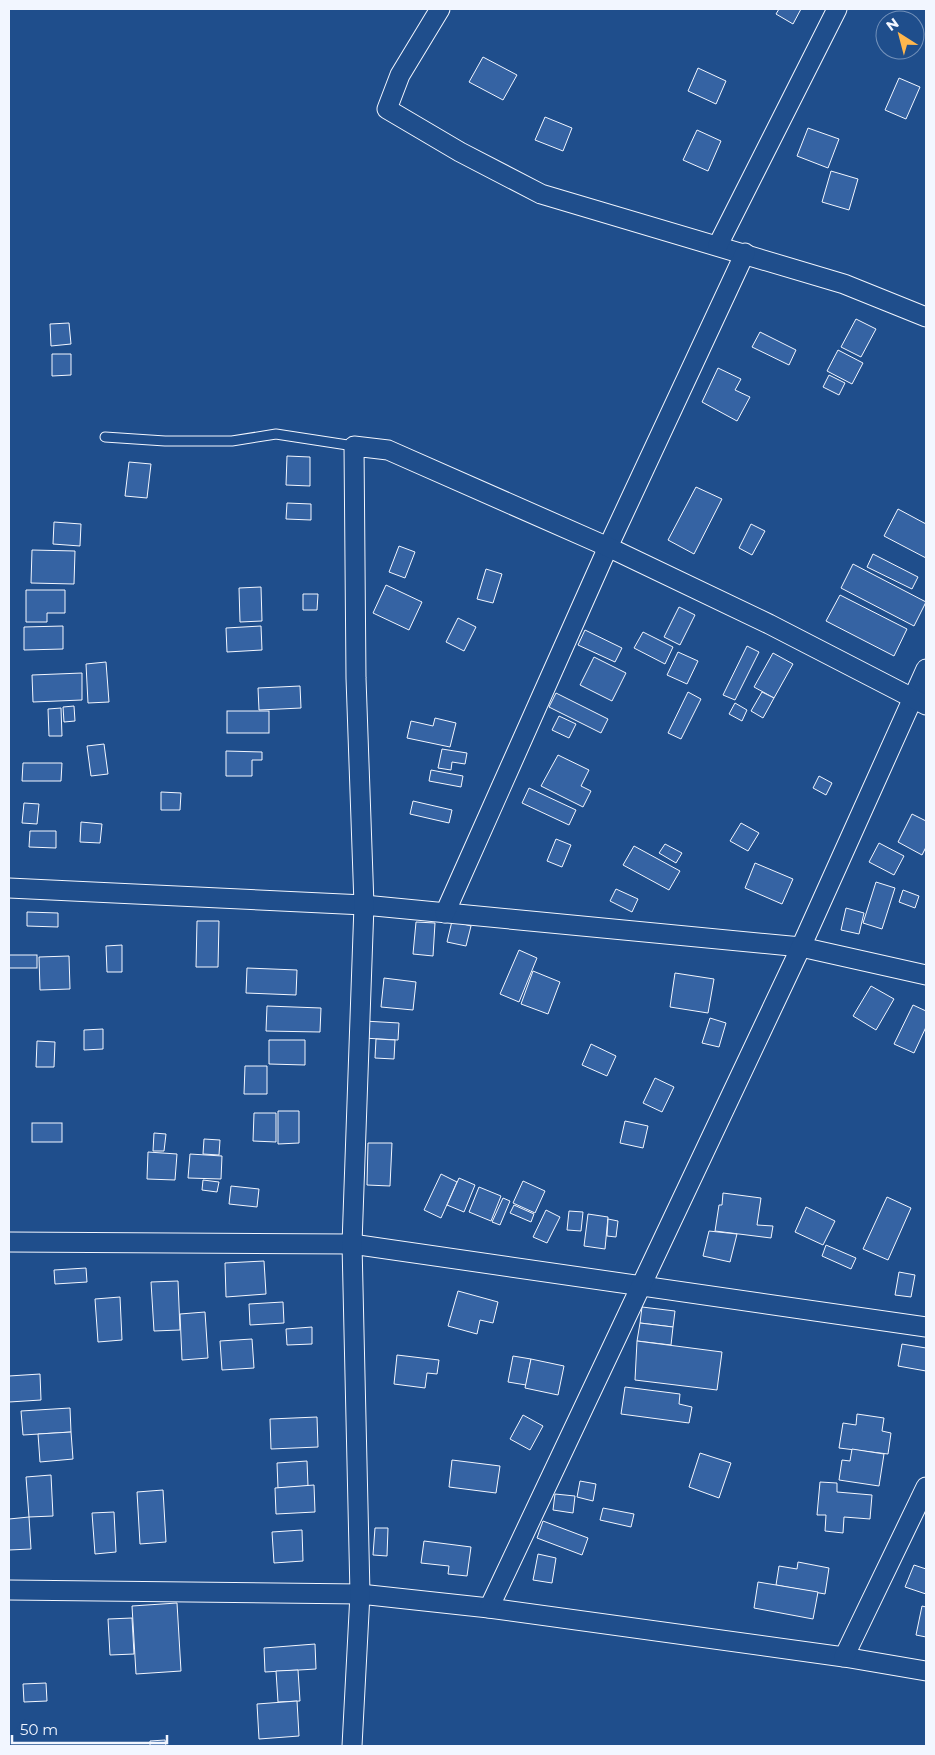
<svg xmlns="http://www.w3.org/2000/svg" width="935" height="1755" font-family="Montserrat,sans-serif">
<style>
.building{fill:#3563a3;stroke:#f2f6ff}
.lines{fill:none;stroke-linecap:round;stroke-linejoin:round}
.lane-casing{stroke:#f2f6ff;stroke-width:11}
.street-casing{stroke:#f2f6ff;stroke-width:21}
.lane{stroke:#1f4e8c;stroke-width:9}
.street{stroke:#1f4e8c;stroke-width:19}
</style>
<rect width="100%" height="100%" fill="#1f4e8c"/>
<g class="building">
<polygon points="779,9 801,9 793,24 776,14"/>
<polygon points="483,57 517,75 503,100 469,82"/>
<polygon points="698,68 726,81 716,104 688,91"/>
<polygon points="899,78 920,87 906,119 885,110"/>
<polygon points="545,117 572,128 563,151 535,140"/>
<polygon points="808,128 839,139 828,168 797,156"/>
<polygon points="697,130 721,141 708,171 683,160"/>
<polygon points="831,171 858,179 849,210 822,202"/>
<polygon points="856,319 876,329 861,357 841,347"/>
<polygon points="69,323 71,344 51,346 50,324"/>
<polygon points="760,332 796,350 789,365 752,347"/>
<polygon points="838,350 863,363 852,384 827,371"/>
<polygon points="52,354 71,354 71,375 52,376"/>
<polygon points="718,368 741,379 735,390 750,397 737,421 702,402"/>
<polygon points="829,375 845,383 839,395 823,387"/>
<polygon points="287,456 310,457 310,486 286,485"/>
<polygon points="129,462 151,464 147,498 125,496"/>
<polygon points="696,487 722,499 694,554 668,540"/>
<polygon points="287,503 311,504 311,520 286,519"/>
<polygon points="898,509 926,524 926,558 884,536"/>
<polygon points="54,522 81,524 80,546 53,544"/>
<polygon points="751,524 765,531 752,555 739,548"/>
<polygon points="399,546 415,552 405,578 389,572"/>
<polygon points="32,550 75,551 74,584 31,583"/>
<polygon points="873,554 918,577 912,589 867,567"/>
<polygon points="853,564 926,602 914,626 841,588"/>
<polygon points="486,569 502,574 493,603 477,599"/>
<polygon points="386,585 422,602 409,630 373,613"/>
<polygon points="261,587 262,621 240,622 239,588"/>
<polygon points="26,590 65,590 65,613 47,613 47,622 26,622"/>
<polygon points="303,594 318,594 317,610 303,610"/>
<polygon points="840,595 907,629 894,656 826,621"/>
<polygon points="679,607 695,615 680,645 664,637"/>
<polygon points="458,618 476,627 464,651 446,642"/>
<polygon points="63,626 63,649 24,650 24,627"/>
<polygon points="261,626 262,650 227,652 226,628"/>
<polygon points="585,630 622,648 615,662 578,645"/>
<polygon points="643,632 673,647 665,664 634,648"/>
<polygon points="747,646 759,652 735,700 723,695"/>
<polygon points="678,652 698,661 687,684 667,675"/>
<polygon points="773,653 793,664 774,698 754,687"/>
<polygon points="594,657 626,673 612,701 580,685"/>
<polygon points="106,662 109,702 88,703 86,664"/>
<polygon points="82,673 82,700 33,702 32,675"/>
<polygon points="300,686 301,708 259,710 258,688"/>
<polygon points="688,692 701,699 681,739 668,733"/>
<polygon points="762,692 774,698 763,718 751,711"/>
<polygon points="556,693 608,719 601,733 549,707"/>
<polygon points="735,703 747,710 742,721 729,714"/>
<polygon points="74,706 75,721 64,722 63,707"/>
<polygon points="61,708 62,736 49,736 48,709"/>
<rect x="227" y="711" width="42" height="22"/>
<polygon points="559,716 576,724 569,738 552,730"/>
<polygon points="435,718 456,723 450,747 407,738 411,721 433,726"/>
<polygon points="104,744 108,774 91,776 87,746"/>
<polygon points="442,749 467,753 465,764 452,762 451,770 438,768"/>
<polygon points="226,751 262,752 262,760 252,760 252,776 226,776"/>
<polygon points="558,755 589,770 581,786 591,791 583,807 541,786"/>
<polygon points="23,763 62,763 61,781 22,781"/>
<polygon points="431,770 463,776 461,787 429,781"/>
<polygon points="819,776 832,783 826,795 813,788"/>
<polygon points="529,788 576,810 569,825 522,803"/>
<polygon points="161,792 181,793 180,810 161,810"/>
<polygon points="413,801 452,810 449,823 410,814"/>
<polygon points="24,803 39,804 37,824 22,823"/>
<polygon points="912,814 926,821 926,847 922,855 898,842"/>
<polygon points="81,822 102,824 100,843 80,842"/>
<polygon points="741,823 759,833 748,851 730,841"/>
<polygon points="30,831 56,831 56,848 29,847"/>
<polygon points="556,839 571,845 562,867 547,861"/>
<polygon points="879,843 904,856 894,875 869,862"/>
<polygon points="665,844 682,853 676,863 659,853"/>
<polygon points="634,846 680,871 669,890 623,865"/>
<polygon points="755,863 793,879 782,904 745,888"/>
<polygon points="876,882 895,888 882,929 863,923"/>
<polygon points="616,889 638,899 632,912 610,901"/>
<polygon points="903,890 919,896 915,908 899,902"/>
<polygon points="846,908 864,913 859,934 841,930"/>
<polygon points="27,912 58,913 58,927 27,926"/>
<polygon points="197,921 219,921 218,967 196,967"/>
<polygon points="452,921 471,926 466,946 447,942"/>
<polygon points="416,922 435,923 433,956 413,954"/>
<polygon points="122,945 122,972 107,972 106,946"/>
<polygon points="519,950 537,958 519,1002 500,994"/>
<rect x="9" y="955" width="28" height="13"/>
<polygon points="69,956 70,989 40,990 39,957"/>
<polygon points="247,968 297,970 296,995 246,993"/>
<polygon points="533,971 560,982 548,1014 521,1004"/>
<polygon points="675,973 714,979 708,1013 670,1007"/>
<polygon points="384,978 416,982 413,1010 381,1007"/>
<polygon points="871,986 894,999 876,1030 853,1016"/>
<polygon points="913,1005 926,1011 926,1027 914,1053 894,1044"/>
<polygon points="267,1006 321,1008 320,1032 266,1031"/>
<polygon points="710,1018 726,1023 719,1047 702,1043"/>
<polygon points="364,1021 399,1023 398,1040 363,1038"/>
<polygon points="103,1029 103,1049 84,1050 84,1030"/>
<polygon points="376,1039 395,1040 394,1059 375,1058"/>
<polygon points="269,1040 305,1040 305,1065 269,1064"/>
<polygon points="37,1041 55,1042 54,1067 36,1067"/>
<polygon points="591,1044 616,1056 607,1076 582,1065"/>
<polygon points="245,1066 267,1066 267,1094 244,1094"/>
<polygon points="655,1078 674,1087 662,1112 643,1103"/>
<polygon points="278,1111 299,1111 299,1143 278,1144"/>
<polygon points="254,1113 276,1113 276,1142 253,1141"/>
<polygon points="625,1121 648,1126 643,1148 620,1143"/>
<rect x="32" y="1123" width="30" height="19"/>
<polygon points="154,1133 166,1134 164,1151 153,1151"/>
<polygon points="204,1139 220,1140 219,1155 203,1154"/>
<polygon points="368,1143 392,1143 390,1186 367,1185"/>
<polygon points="148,1152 177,1154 175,1180 147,1179"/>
<polygon points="190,1154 222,1156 221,1179 188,1178"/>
<polygon points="441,1174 457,1182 441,1218 424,1210"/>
<polygon points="459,1178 475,1185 464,1212 447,1205"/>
<polygon points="203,1180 219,1182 217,1192 202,1190"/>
<polygon points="523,1181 545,1191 535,1213 513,1203"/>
<polygon points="231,1186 259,1189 257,1207 229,1204"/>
<polygon points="479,1187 501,1196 491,1221 469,1212"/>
<polygon points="723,1193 761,1198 757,1225 773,1226 771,1238 715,1231 719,1205 722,1205"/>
<polygon points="887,1197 911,1208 888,1260 863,1249"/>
<polygon points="503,1198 510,1201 500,1225 492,1222"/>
<polygon points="514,1205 534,1214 531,1222 510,1213"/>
<polygon points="806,1207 835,1221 823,1245 795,1232"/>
<polygon points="546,1210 560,1217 547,1243 533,1237"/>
<polygon points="569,1211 583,1212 581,1231 567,1230"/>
<polygon points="588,1214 608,1217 605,1249 584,1246"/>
<polygon points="608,1219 618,1221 616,1237 607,1236"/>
<polygon points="709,1231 737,1234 730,1262 703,1256"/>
<polygon points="826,1245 856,1258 851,1269 822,1256"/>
<polygon points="264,1261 266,1294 226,1297 225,1263"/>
<polygon points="86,1268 87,1282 55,1284 54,1270"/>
<polygon points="899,1272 915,1275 911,1297 895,1295"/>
<polygon points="178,1281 180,1330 154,1331 151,1282"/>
<polygon points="458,1291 498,1302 493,1323 480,1320 477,1334 448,1326"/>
<polygon points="120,1297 122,1340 98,1342 95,1299"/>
<polygon points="283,1302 284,1323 250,1325 249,1304"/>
<polygon points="642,1307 675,1311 673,1327 640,1323"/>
<polygon points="205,1312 208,1358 182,1360 180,1314"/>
<polygon points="640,1323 673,1327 671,1345 637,1341"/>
<polygon points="312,1327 312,1344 287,1345 286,1329"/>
<polygon points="252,1339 254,1368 222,1370 220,1341"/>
<polygon points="637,1341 722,1352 717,1390 635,1380"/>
<polygon points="902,1344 926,1348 926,1371 898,1366"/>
<polygon points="397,1355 439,1360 437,1374 427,1373 425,1388 394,1384"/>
<polygon points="513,1356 531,1359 526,1385 508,1382"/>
<polygon points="531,1359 564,1366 558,1395 525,1388"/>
<polygon points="40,1374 41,1400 9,1402 9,1376"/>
<polygon points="625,1387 680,1394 679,1404 692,1407 689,1423 621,1414"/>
<polygon points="70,1408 71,1432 23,1435 21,1411"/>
<polygon points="857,1414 884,1418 882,1431 891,1433 888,1454 839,1448 843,1423 856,1425"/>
<polygon points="523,1415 543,1426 530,1450 510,1439"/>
<polygon points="317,1417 318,1447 271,1449 270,1419"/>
<polygon points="71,1432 73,1459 40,1462 38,1434"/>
<polygon points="852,1449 884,1454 879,1486 839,1480 842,1460 850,1461"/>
<polygon points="700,1453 731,1463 719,1498 689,1487"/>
<polygon points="452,1460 500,1466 496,1493 449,1487"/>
<polygon points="307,1461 308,1486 278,1488 277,1463"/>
<polygon points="51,1475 53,1516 29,1517 26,1477"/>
<polygon points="580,1481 596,1484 593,1501 577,1497"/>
<polygon points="820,1482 837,1483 837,1492 872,1495 870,1519 844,1517 843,1533 825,1531 826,1515 817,1515"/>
<polygon points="314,1485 315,1512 276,1514 275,1488"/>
<polygon points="163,1490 166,1542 140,1544 137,1492"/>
<polygon points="555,1494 575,1496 573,1513 553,1510"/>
<polygon points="603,1508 634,1514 631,1527 600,1520"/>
<polygon points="114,1512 116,1552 95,1554 92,1513"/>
<polygon points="29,1517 31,1549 9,1550 9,1519"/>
<polygon points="543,1521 588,1538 582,1555 537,1538"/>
<polygon points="375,1528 388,1528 387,1556 373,1555"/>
<polygon points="302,1530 303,1561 274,1563 272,1532"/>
<polygon points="424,1541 471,1547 467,1576 448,1574 449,1566 421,1563"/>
<polygon points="538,1554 556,1558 552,1583 533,1580"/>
<polygon points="798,1562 829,1568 825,1594 776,1585 779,1566 797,1569"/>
<polygon points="914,1565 926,1569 926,1594 905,1587"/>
<polygon points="758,1582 818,1592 813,1619 754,1608"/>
<polygon points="177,1603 181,1671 136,1674 132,1606"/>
<polygon points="922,1606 926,1607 926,1637 916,1635"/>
<polygon points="132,1618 134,1654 110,1655 108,1619"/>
<polygon points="315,1644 316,1669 265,1672 264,1648"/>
<polygon points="298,1670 300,1701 278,1702 276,1671"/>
<polygon points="46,1683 47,1701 24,1702 23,1684"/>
<polygon points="297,1701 299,1736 259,1739 257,1704"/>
<polygon points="165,1740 166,1746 150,1746 150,1741"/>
</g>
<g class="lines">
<defs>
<polyline id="lane" points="105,437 165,441 232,441 276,434 354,446"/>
<g id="street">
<polyline points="440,9 400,75 387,109 460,152 541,194 844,284 926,317"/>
<polyline points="718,245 837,9"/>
<polyline points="9,888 364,905 801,947 926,975"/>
<polyline points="445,913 608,547 745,253"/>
<polyline points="9,1242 352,1244 926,1327"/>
<polyline points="9,1590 360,1594 489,1608 844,1657 926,1671"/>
<polyline points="489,1608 801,947 926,669"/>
<polyline points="844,1657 926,1487"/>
<polyline points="352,1746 360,1594 352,1244 364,905 356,678 354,446 388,450 608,547 769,624 926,705"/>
</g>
</defs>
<use href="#lane" class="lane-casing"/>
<use href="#street" class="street-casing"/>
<use href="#lane" class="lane"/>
<use href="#street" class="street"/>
</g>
<rect width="935" height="1755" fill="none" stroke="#f2f6ff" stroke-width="20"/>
<g transform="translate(900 35) rotate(324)"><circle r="24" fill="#1f4e8c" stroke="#7391ba"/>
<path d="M0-4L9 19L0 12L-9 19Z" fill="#ffb74d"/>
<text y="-8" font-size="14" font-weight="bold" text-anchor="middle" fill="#f2f6ff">N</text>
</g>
<path d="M12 1735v8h155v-8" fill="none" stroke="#f2f6ff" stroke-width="2.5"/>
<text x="20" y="1735" font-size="15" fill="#f2f6ff" stroke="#1f4e8c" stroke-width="4" paint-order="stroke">50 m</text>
</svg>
